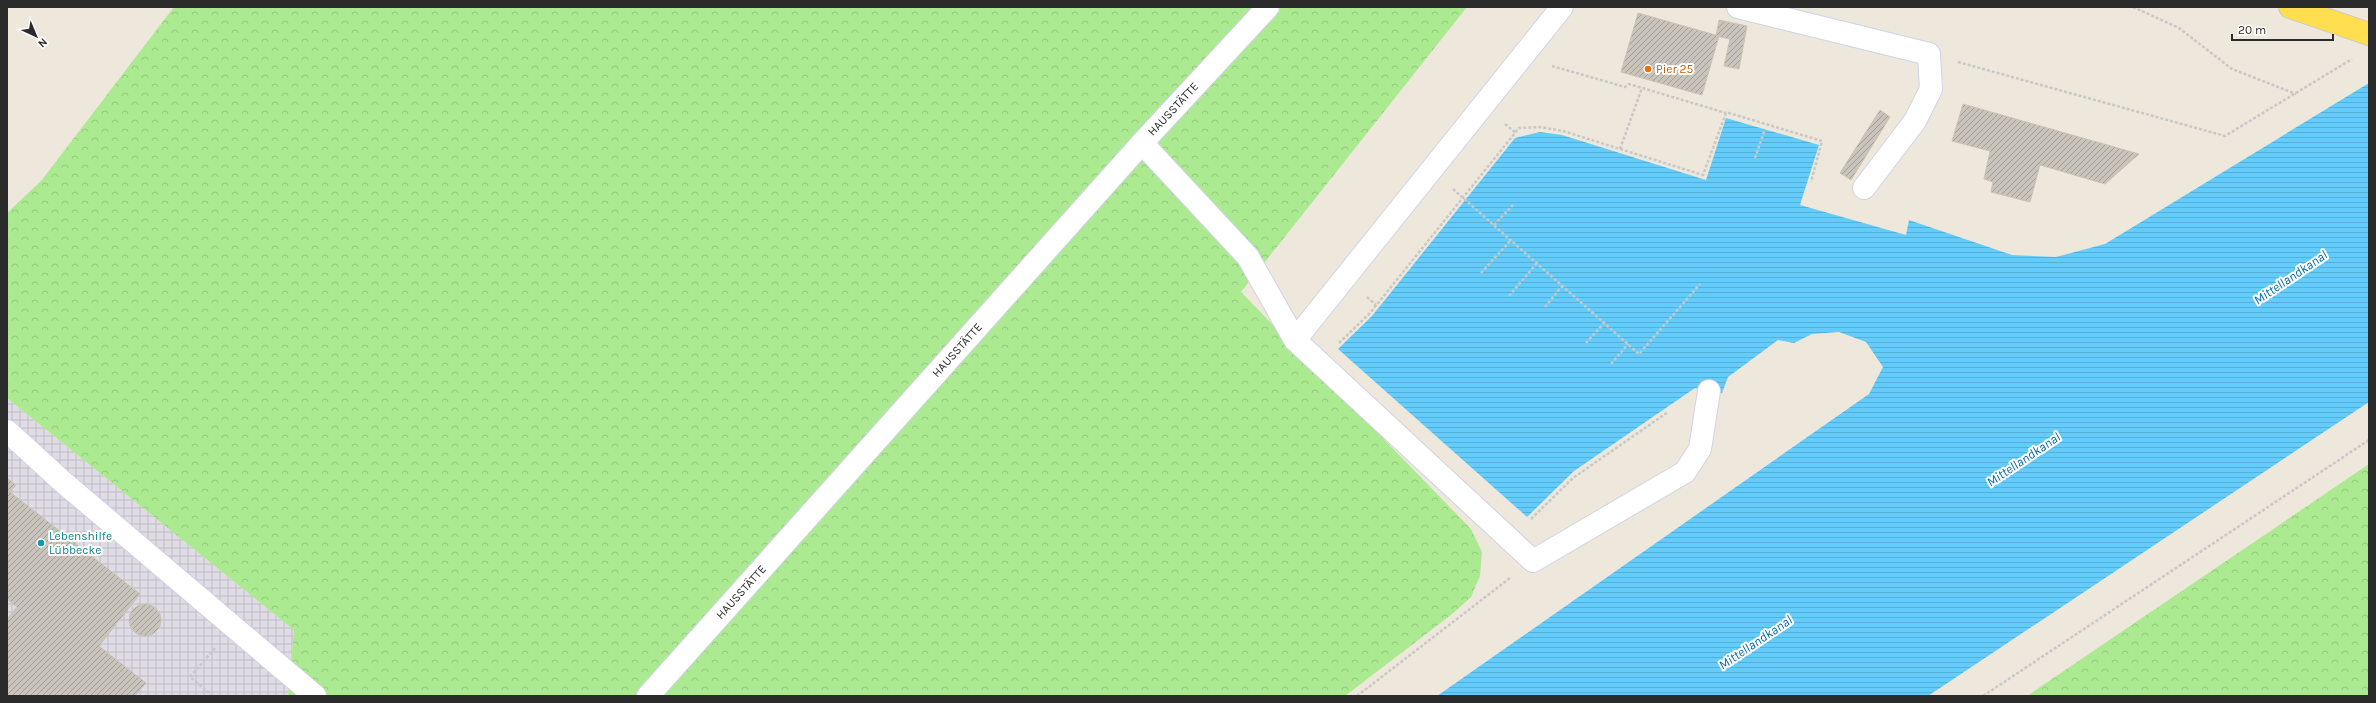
<svg xmlns="http://www.w3.org/2000/svg" width="2376" height="703" font-family="Karla,sans-serif">
<style>
.industrial{fill:url(#industrial-grid)}
.forest{fill:url(#forest-crowns)}
.water{fill:url(#water-rules)}
.building{fill:url(#building-hatch);stroke:#cac3b5}
.lines{fill:none;stroke-linecap:round;stroke-linejoin:round}
.minor-casing{stroke:#d0d3e5;stroke-width:24}
.major-casing{stroke:#c8c8c8;stroke-width:24}
.path{stroke:#c8c8c8;stroke-width:2.5;stroke-dasharray:3 2;stroke-linecap:butt}
.minor{stroke:#fff;stroke-width:22}
.major{stroke:#ffde4f;stroke-width:22}
.food-dot{fill:#e8710a;stroke:#fff;stroke-width:1.5}
.culture-dot{fill:#0f9aa8;stroke:#fff;stroke-width:1.5}
.labels{text-anchor:middle;stroke-width:4;stroke-linejoin:round;paint-order:stroke}
.food-label{font-size:12px;fill:#c56008;stroke:#fff;text-anchor:start}
.street-label{font-size:12px;fill:#2b2b2b;stroke:#fff}
.culture-label{font-size:12px;fill:#0d838f;stroke:#fff;text-anchor:start}
.water-label{font-size:13px;font-style:italic;fill:#0067a9;stroke:#fff}
</style>
<defs>
<pattern id="industrial-grid" width="8" height="8" patternUnits="userSpaceOnUse"><rect width="8" height="8" fill="#e0dce6"/><path d="M0 4h8M4 0v8" fill="none" stroke="#c0bdc5"/></pattern>
<pattern id="forest-crowns" width="20" height="18" patternUnits="userSpaceOnUse"><rect width="20" height="18" fill="#acea92"/><path d="M2 6a3 3 0 1 1 6 0M12 15a3 3 0 1 1 6 0" fill="none" stroke="#94c97e"/></pattern>
<pattern id="water-rules" width="6" height="5" patternUnits="userSpaceOnUse"><rect width="6" height="5" fill="#63ccfb"/><path d="M0 2.5h6" fill="none" stroke="#56afd7"/></pattern>
<pattern id="building-hatch" width="6" height="6" patternUnits="userSpaceOnUse"><rect width="6" height="6" fill="#c9c4bb"/><path d="M-1 1l2-2M0 6l6-6M5 7l2-2" fill="none" stroke="#a39f98"/></pattern>
</defs>
<rect width="100%" height="100%" fill="#eee7db"/>
<polygon class="industrial" points="7,398 294,630 288,696 7,696"/>
<g class="forest">
<polygon points="174,7 1467,7 1241,292 1471,529 1482,552 1480,576 1471,597 1451,615 1345,696 288,696 294,630 7,398 7,213 41,181"/>
<polygon points="2369,464 2369,696 2027,696"/>
</g>
<polygon class="water" points="2369,83 2369,402 1928,696 1437,696 1869,394 1883,367 1866,342 1839,332 1812,334 1794,343 1778,340 1728,377 1722,393 1695,388 1574,471 1527,517 1338,349 1372,316 1515,138 1540,132 1562,135 1706,180 1726,118 1819,145 1800,205 1906,235 1909,220 2012,255 2056,257 2105,244"/>
<g class="building">
<polygon points="1638,13 1719,36 1702,95 1621,72"/>
<polygon points="1719,20 1747,26 1739,69 1724,66 1730,39 1716,36"/>
<polygon points="1963,104 2139,154 2105,184 2040,165 2030,202 1991,192 1993,182 1984,179 1990,151 1952,141"/>
<polygon points="1880,110 1890,117 1851,180 1840,173"/>
<polygon points="7,478 16,485 10,492 140,594 99,646 146,683 135,696 7,696 7,619 17,607 7,599"/>
<circle cx="145" cy="620" r="16"/>
</g>
<g class="lines">
<defs>
<g id="minor">
<polyline points="1738,7 1929,54 1931,89 1915,121 1864,188"/>
<polyline points="1142,143 1248,257 1295,340 1533,561 1685,472 1700,449 1709,391"/>
<polyline points="1295,340 1562,7"/>
<polyline points="7,431 63,482 315,696"/>
<polyline points="648,696 1142,143 1268,7"/>
</g>
<polyline id="major" points="2290,7 2369,34"/>
</defs>
<use href="#minor" class="minor-casing"/>
<use href="#major" class="major-casing"/>
<g class="path">
<polyline points="2133,7 2179,28 2232,69 2296,94"/>
<polyline points="1958,62 2225,136 2352,59"/>
<polyline points="1552,66 1625,87 1629,84 1726,113"/>
<polyline points="1505,124 1516,133"/>
<polyline points="1620,149 1642,88"/>
<polyline points="1755,158 1765,129"/>
<polyline points="1453,189 1639,354 1700,284"/>
<polyline points="1494,225 1513,205"/>
<polyline points="1481,273 1511,240"/>
<polyline points="1509,296 1537,263"/>
<polyline points="1367,297 1376,305"/>
<polyline points="1545,307 1562,286"/>
<polyline points="1339,343 1370,313 1519,128 1540,127 1563,131 1703,175 1726,113 1729,113 1822,141 1811,182"/>
<polyline points="1586,343 1604,323"/>
<polyline points="1611,364 1628,344"/>
<polyline points="1531,519 1573,478 1668,412"/>
<polyline points="213,696 190,677 215,648"/>
<polyline points="1357,696 1510,578"/>
<polyline points="1983,696 2369,440"/>
</g>
<use href="#minor" class="minor"/>
<use href="#major" class="major"/>
</g>
<circle class="food-dot" cx="1648" cy="69" r="4"/>
<circle class="culture-dot" cx="41" cy="543" r="4"/>
<g class="labels">
<g class="food-label">
<text x="1656" y="73">Pier 25</text>
</g>
<g class="street-label">
<text transform="translate(1173 109) rotate(-47)" y="4">HAUSSTÄTTE</text>
<text transform="translate(957 350) rotate(-48)" y="4">HAUSSTÄTTE</text>
<text transform="translate(741 592) rotate(-48)" y="4">HAUSSTÄTTE</text>
</g>
<g class="culture-label">
<text x="49" y="540">Lebenshilfe<tspan x="49" dy="14">Lübbecke</tspan></text>
</g>
<g class="water-label">
<text transform="translate(2290 277) rotate(-34)" y="5">Mittellandkanal</text>
<text transform="translate(2023 459) rotate(-34)" y="5">Mittellandkanal</text>
<text transform="translate(1755 642) rotate(-34)" y="5">Mittellandkanal</text>
</g>
</g>
<rect width="2376" height="703" fill="none" stroke="#2b2b2b" stroke-width="16"/>
<g transform="translate(36 36) rotate(136)" stroke="#ffffff" stroke-width="3" paint-order="stroke">
<path d="M0-3L7 15L0 10L-7 15Z" fill="#2b2b2b"/>
<text y="-6" font-size="11" font-weight="bold" text-anchor="middle" fill="#2b2b2b">N</text>
</g>
<path d="M2232 34v6h101v-6" fill="none" stroke="#2b2b2b" stroke-width="2"/>
<text x="2238" y="34" font-size="12" fill="#2b2b2b" stroke="#ffffff" stroke-width="3" paint-order="stroke">20 m</text>
</svg>
